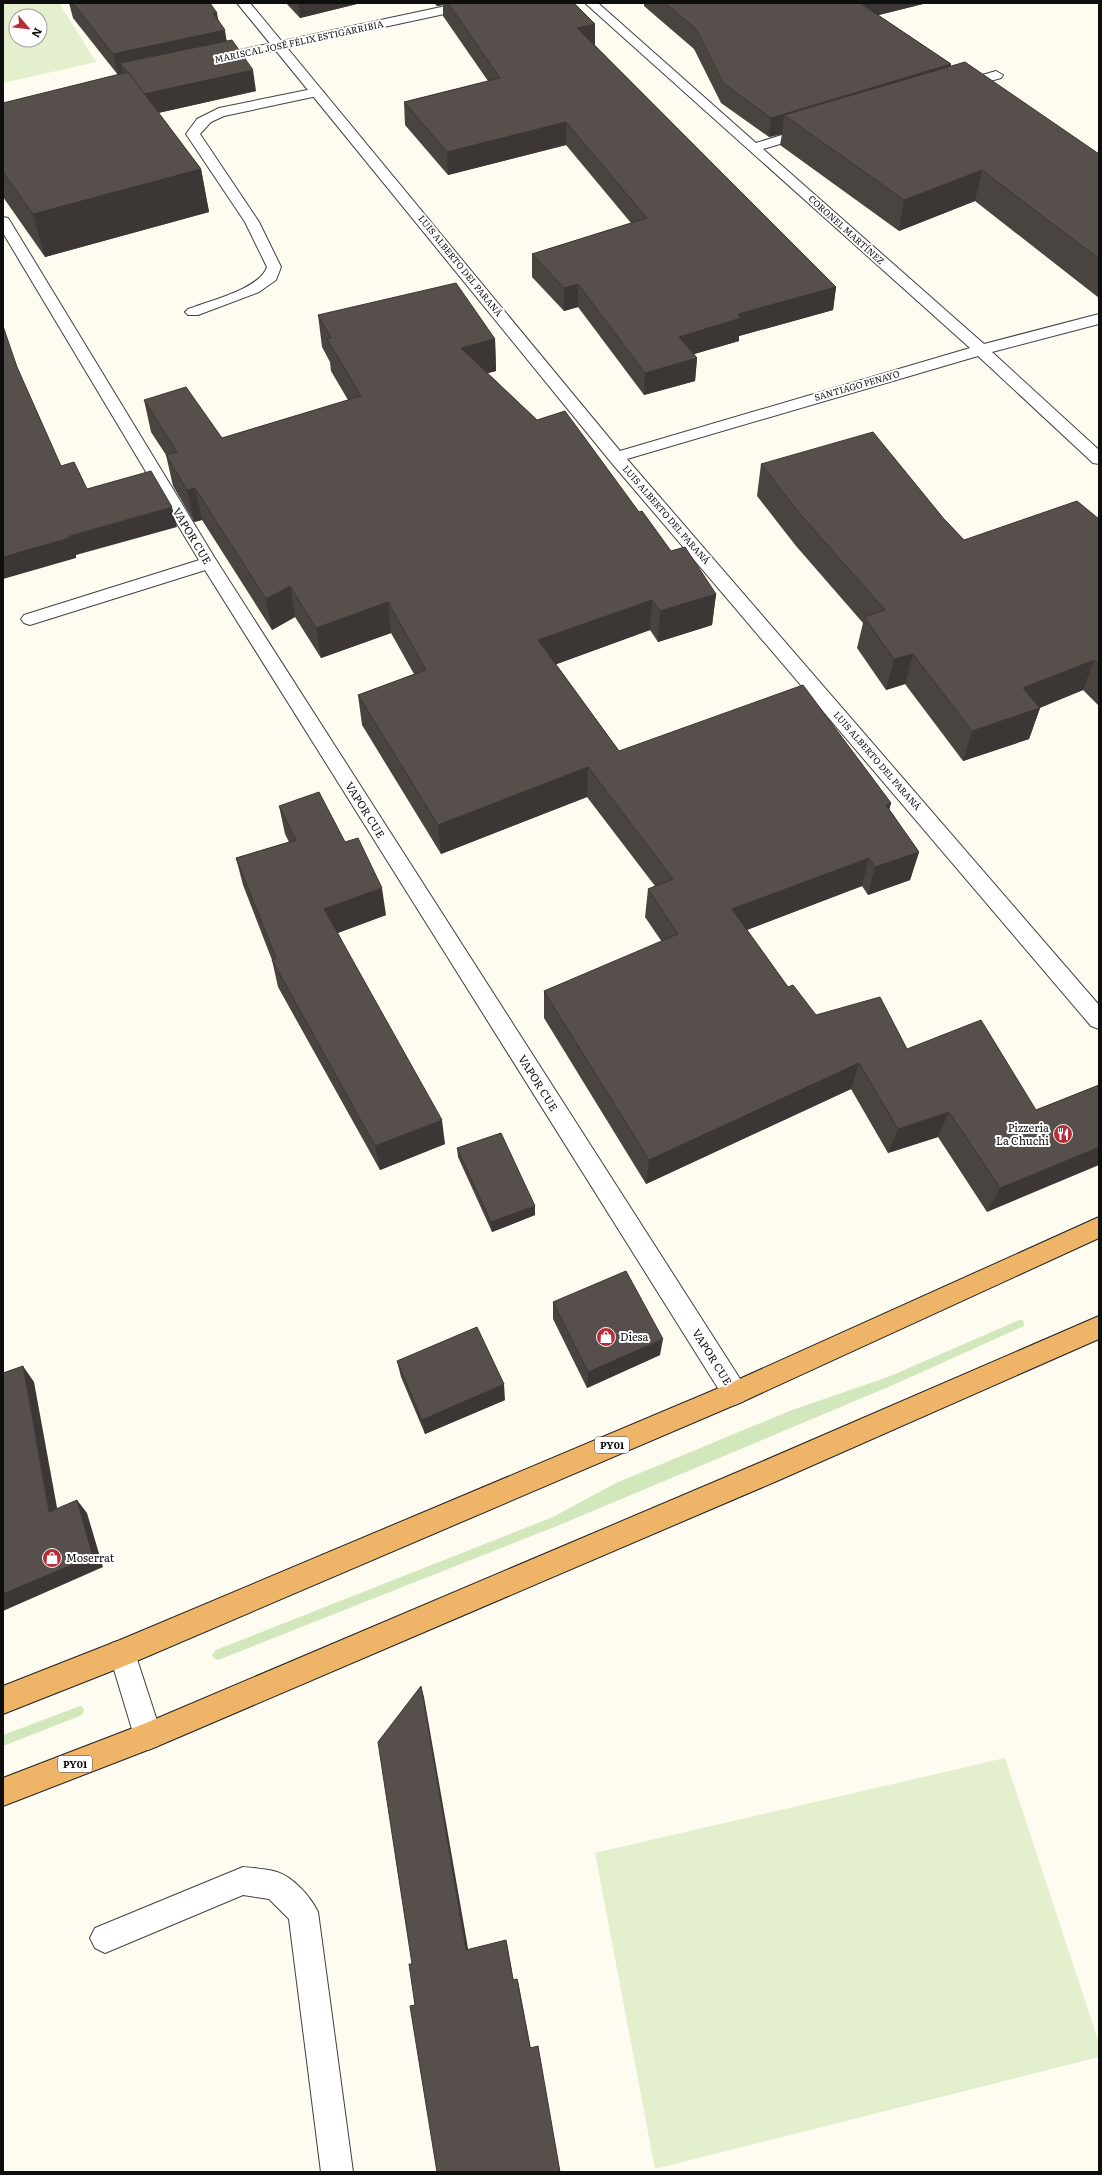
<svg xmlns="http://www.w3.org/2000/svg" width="1102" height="2175" font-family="Literata,serif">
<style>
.green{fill:#d3e7bc}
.pitch{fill:#e4efcd;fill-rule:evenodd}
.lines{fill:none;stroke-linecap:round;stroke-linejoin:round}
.service-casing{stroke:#414141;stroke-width:2}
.minor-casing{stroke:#414141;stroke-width:2}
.tertiary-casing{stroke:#414141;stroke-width:2}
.trunk-casing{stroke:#1f1f1f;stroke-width:2}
.service{fill:#fff;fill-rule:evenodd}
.minor{fill:#fff;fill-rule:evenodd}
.tertiary{fill:#fff;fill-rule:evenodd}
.trunk{fill:#eeb468;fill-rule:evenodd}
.wall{fill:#4a4440}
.shaded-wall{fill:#3c3734}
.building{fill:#564f4b;stroke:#3c3734}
.labels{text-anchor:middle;stroke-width:4;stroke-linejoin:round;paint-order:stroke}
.far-street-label{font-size:9px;fill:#0e0e0e;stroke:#fff}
.shield{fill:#fff;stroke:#565656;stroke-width:1}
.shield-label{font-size:10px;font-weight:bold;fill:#0e0e0e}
.street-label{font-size:11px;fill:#0e0e0e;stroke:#fff}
.poi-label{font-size:11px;fill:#0e0e0e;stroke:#fff;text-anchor:start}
</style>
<rect width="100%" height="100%" fill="#fefbf1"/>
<g class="green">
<polygon points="1019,1320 1023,1320 1024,1326 893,1385 557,1526 218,1660 214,1658 212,1655 216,1650 553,1517 616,1483 792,1410 888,1377"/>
<polygon points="80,1706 82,1706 84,1710 82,1715 3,1746 3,1735"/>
</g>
<g class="pitch">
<path d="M 3,3 L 59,3 L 96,62 L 3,83 ZM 16,16 L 40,16 L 40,40 L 16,40 Z"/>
<polygon points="1005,1758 1099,2043 1099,2057 655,2169 595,1853"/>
</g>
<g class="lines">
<defs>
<g id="service">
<path d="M 317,88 L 324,92 L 322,95 L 224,116 L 211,122 L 200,134 L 259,222 L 281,267 L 276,280 L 259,292 L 198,315 L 188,315 L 185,312 L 188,309 C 208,301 260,289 267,267 L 245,222 L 186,134 L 197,119 L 219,108 Z"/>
<polygon points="209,557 215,559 218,563 215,567 30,625 24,623 21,619 24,615"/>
<polygon points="122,1640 132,1643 135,1653 162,1736 158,1746 148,1750 138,1746 134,1736 109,1653 112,1643"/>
<path d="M 243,1867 C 254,1868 266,1869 277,1872 C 293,1877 311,1897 318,1912 L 353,2172 L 321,2172 L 289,1919 L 269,1899 L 243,1895 L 105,1953 L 95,1948 L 90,1938 L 95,1928 Z"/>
</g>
<g id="minor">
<polygon points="237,3 250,3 620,451 970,348 585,3 598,3 756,143 804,128 814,128 816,131 814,134 763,149 984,344 1099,314 1099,324 992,352 1099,450 1099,464 1093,463 978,356 627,459 1099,1005 1099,1029 1091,1026 610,461"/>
<polygon points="996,71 1003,75 1001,78 959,90 952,86 954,83"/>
<polygon points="3,217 8,218 10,221 216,560 744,1385 747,1393 744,1401 735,1405 726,1401 203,567 3,233"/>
</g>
<polygon id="tertiary" points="460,3 483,3 477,7 212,64 206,60 212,56"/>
<g id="trunk">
<polygon points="1099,1217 1099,1238 744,1401 132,1663 3,1714 3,1686 120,1640 726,1385"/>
<polygon points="1099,1316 1099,1339 777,1481 158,1746 3,1806 3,1778 146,1723 759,1463"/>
</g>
</defs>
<use href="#service" class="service-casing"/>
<use href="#minor" class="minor-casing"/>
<use href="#tertiary" class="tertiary-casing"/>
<use href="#trunk" class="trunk-casing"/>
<use href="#service" class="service"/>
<use href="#minor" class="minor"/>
<use href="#tertiary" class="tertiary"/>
<use href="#trunk" class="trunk"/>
</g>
<g class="wall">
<polygon points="69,3 210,3 219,21 227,41 256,91 158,113 201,169 209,212 45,257 3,197 3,103 118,75 73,18"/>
<polygon points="286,3 361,3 300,18"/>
<polygon points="434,3 574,3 595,45 836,287 833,310 739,336 739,341 694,354 697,358 695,381 644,395 578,307 564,311 532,277 532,254 631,223 566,145 448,175 405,125 404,102 488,81 443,16 443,5 437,6"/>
<polygon points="644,3 927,3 878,15 951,64 950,66 1099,154 1099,298 975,201 899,231 780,145 782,134 769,137 721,103 694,49 644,6"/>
<polygon points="318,315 495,339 496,371 487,373 537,420 639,512 671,551 716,594 712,625 658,642 650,630 556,664 619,751 891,803 889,809 919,852 910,880 868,895 862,886 747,930 788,987 816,1015 907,1049 1036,1110 1099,1085 987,1212 938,1137 888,1153 851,1089 646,1184 544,1018 544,991 662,942 645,917 648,889 655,886 587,797 441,854 362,725 358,695 414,674 391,633 321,658 295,617 272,630 202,520 194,522 173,486 166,455 151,432 144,400 222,438 348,400 331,371 330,362 322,347"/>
<polygon points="761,464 944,519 964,540 1099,519 1099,706 1083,690 1040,708 1029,739 963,761 905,684 886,690 857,648 863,623 796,546 757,496"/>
<polygon points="279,806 345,842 386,915 338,933 445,1144 380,1170 278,987 272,960 243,885 236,858 289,842 285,834"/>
<polygon points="457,1148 535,1215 492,1232 458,1157"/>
<polygon points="553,1302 660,1355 587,1388 553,1319"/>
<polygon points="397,1361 505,1400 425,1434 401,1377"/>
</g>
<g class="shaded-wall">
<polygon points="298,3 361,3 300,18"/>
<polygon points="436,3 442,3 443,5 437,6"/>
<polygon points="857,3 927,3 855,21"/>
<polygon points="213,13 217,13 220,31 225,30 228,51 120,63 123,74 118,75 113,54"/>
<polygon points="595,24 595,46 577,28"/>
<polygon points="951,64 947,84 784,115 782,134 769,137 771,118"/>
<polygon points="253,70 256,91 149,115 144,94"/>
<polygon points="566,122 566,145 448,175 447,152"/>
<polygon points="201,169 209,212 45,257 33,214"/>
<polygon points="982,170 975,201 899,231 904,200"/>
<polygon points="578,284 578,307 564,311 564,288"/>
<polygon points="836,287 833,310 739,336 739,341 677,359 679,337 738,314"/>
<polygon points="495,339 496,371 463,380 461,348"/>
<polygon points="697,358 695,381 644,395 645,373"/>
<polygon points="195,488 202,520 194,522 187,490"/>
<polygon points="172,507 177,527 76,555 76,558 3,579 3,557 69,536"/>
<polygon points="290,586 295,617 272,630 266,599"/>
<polygon points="716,594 712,625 658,642 660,611"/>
<polygon points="652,600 650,630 538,671 538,640"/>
<polygon points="388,602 391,633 321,658 316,628"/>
<polygon points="913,654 905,684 886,690 894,659"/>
<polygon points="1094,660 1083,690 1026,713 1040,708 1029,739 963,761 972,731 1023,688"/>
<polygon points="588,767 587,797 441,854 438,825"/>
<polygon points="891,803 883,832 886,805"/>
<polygon points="919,852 910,880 868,895 875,867"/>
<polygon points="869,858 862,886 728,937 732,909"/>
<polygon points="382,888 386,915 329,936 324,909"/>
<polygon points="859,1063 851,1089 646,1184 649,1160"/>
<polygon points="949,1112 938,1137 888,1153 898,1129"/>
<polygon points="442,1120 445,1144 380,1170 375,1146"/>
<polygon points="1099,1147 1099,1165 987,1212 1000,1188"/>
<polygon points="535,1206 535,1215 492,1232 491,1222"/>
<polygon points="663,1339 660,1355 587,1388 588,1372"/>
<polygon points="23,1366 34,1382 60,1524 49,1512"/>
<polygon points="504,1384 505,1400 425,1434 422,1420"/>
<polygon points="77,1500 87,1513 103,1567 3,1611 3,1594"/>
<polygon points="421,1686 424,1697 469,1954 466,1950"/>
<polygon points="506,1940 507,1944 514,1982 513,1980"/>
<polygon points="517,1979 518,1981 531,2049 530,2048"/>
</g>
<g class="building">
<polygon points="73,3 210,3 217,13 213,13 225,30 113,54"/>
<polygon points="448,3 574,3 595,24 577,28 836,287 738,314 741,318 679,337 697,358 645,373 578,284 564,288 532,254 647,218 566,122 447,152 404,102 500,78"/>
<polygon points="665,3 860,3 951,64 771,118 723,83 696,29"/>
<polygon points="232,40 253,70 144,94 128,72 128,73 120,63"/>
<polygon points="965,62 1099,154 1099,259 982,170 904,200 784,115"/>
<polygon points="128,72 201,169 33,214 3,172 3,103"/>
<polygon points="456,283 495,339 461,348 537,420 565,411 639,512 642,511 671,551 685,547 716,594 660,611 652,600 538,640 619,751 803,685 891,803 886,805 919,852 875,867 869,858 732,909 788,987 793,985 816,1015 880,997 907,1049 981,1020 1036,1110 1099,1085 1099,1147 1000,1188 949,1112 898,1129 859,1063 649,1160 544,991 678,934 648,889 673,879 588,767 438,825 358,695 426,670 388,602 316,628 290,586 266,599 195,488 187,490 166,455 177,452 144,400 186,387 222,438 361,396 327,339 331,338 318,315"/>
<polygon points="3,326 17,367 61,466 74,462 87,489 151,471 172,507 69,536 70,538 3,557"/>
<polygon points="873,432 944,519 964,540 1077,501 1099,519 1099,664 1094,660 1023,688 1040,708 972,731 913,654 894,659 864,617 885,610 801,515 761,464"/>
<polygon points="319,792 345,842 358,838 382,888 324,909 442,1120 375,1146 272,960 276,958 236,858 296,840 279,806"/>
<polygon points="501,1133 535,1206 491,1222 457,1148"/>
<polygon points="626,1271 663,1339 588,1372 553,1302"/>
<polygon points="477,1327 504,1384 422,1420 397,1361"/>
<polygon points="23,1366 49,1512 77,1500 93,1556 3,1594 3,1373"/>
<polygon points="421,1686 466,1950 506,1940 513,1980 517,1979 530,2048 538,2046 560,2172 437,2172 410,2006 415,2005 409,1964 412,1964 378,1742"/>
</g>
<defs>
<symbol id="restaurant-disc" viewBox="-11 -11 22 22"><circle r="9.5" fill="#b62e39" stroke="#fff"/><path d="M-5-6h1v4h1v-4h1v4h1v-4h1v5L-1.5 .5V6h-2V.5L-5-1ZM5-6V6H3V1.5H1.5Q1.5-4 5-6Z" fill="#fff"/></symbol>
<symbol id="shop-disc" viewBox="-11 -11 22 22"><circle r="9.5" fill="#b62e39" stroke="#fff"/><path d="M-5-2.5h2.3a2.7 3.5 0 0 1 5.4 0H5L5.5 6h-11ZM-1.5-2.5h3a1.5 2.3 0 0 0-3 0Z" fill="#fff"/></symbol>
</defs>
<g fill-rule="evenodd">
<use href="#restaurant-disc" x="1052" y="1123" width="22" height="22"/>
<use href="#shop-disc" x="595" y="1326" width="22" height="22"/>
<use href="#shop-disc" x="41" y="1547" width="22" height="22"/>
</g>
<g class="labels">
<g class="far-street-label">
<text transform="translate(299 42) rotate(-12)" y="3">MARISCAL JOSÉ FÉLIX ESTIGARRIBIA</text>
<text transform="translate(846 230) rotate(42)" y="3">CORONEL MARTÍNEZ</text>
<text transform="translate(460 266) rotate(51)" y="3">LUIS ALBERTO DEL PARANÁ</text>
<text transform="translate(857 386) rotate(-16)" y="3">SANTIAGO PENAYO</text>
<text transform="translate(666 515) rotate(49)" y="3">LUIS ALBERTO DEL PARANÁ</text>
<text transform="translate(877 761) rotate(49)" y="3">LUIS ALBERTO DEL PARANÁ</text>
</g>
<g class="shield">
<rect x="595" y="1437" width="34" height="16" rx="3"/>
<rect x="58" y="1756" width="34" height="16" rx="3"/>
</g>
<g class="shield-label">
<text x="612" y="1449">PY01</text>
<text x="75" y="1768">PY01</text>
</g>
<g class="street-label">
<text transform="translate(192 536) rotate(59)" y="4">VAPOR CUE</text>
<text transform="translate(365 810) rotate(58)" y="4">VAPOR CUE</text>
<text transform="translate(538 1083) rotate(58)" y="4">VAPOR CUE</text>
<text transform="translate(712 1357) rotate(58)" y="4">VAPOR CUE</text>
</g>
<g class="poi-label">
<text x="1049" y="1132" text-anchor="end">Pizzeria<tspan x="1049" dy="13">La Chuchi</tspan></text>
<text x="620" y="1341">Diesa</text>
<text x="66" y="1562">Moserrat</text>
</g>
</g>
<rect width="1102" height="2175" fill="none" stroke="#0e0e0e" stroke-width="8"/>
<g transform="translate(28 28) rotate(118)"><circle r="19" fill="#ffffff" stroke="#9f9f9f"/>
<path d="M0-3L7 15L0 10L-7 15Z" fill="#b62e39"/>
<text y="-6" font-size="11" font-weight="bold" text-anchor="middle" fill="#0e0e0e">N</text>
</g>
</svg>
